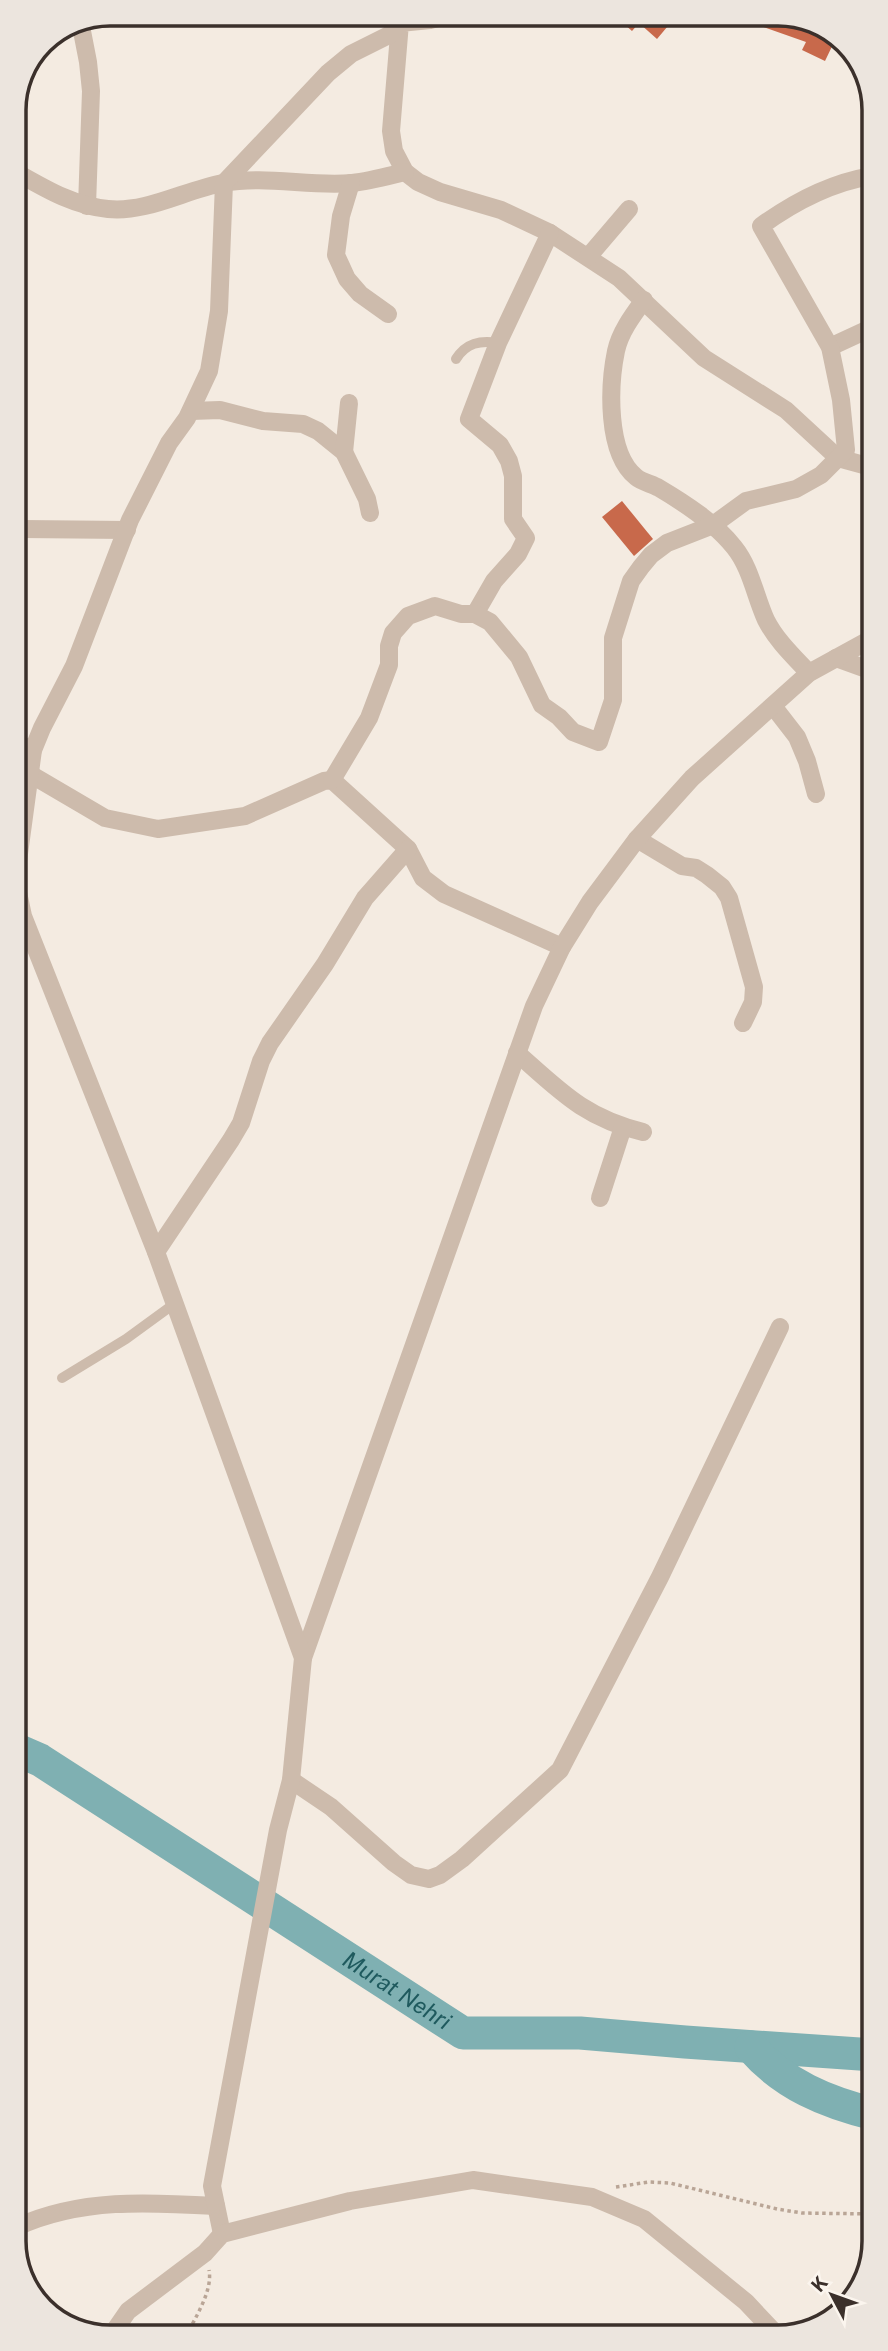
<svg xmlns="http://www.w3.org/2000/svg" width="888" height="2351" font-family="'Public Sans',sans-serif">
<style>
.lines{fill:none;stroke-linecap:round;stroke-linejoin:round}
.river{stroke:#7fb0b2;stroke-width:33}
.building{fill:#c8694b}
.path{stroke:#b9a596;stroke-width:3.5;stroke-dasharray:3.5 3.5;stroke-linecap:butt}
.service{stroke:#cdbbac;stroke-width:10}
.minor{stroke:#cdbbac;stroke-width:18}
.tertiary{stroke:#cdbbac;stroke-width:18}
.labels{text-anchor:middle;stroke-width:6;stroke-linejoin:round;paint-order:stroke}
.water-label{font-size:23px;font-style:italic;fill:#1f5a5e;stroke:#fbf5ee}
.rim{fill:none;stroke:#3b302b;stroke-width:3.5}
</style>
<rect width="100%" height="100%" fill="#f4ebe1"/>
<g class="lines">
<g class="river">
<path id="s1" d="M 17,1750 L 40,1760 L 463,2033 L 580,2033 L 685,2042 L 874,2055"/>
<path d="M 751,2047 C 784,2085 826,2102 874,2114"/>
</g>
</g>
<g class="building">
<polygon points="613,14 678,14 657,39 639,23 632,31"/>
<polygon points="748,14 785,14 837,36 825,61 802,50 806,42 746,21"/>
<polygon points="622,501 653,539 634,556 602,517"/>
</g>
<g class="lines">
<g class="path">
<polyline points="616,2187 649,2182 670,2183 777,2209 802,2213 874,2214"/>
<path d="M 186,2336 C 195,2318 213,2291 209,2270"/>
</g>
<g class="service">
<path d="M 456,359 C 466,343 480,340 498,343"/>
<polyline points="62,1378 126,1339 174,1304"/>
</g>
<g class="minor">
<polyline points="453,14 430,20 400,23 391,131 394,151 405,172 418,182 440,192 501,210 550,233 619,278 704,358 786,410 838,458 871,467"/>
<polyline points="732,14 735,17 737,14"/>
<polyline points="81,26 88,62 91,91 87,206"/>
<path d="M 14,171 C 44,188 73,206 108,209 C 147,213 185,190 223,183 C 266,175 310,187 352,183 C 370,181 388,176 405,172"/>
<polyline points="351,183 341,216 336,255 347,279 360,294 388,314"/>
<polyline points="588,257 629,209"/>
<path d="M 644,300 C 633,315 620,332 616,351 C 609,385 606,453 636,477 C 642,482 652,484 659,488 C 686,504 715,523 734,547 C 751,568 755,596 766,620 C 776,640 794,657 809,673"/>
<polyline points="830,347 871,328"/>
<polyline points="191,411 220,410 263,421 303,424 318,431 344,452 367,499 370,513"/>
<polyline points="344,452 349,403"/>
<polyline points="22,529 127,530"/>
<polyline points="475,614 494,581 518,554 526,538 513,519 513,476 509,461 500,445 469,419 498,343 550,233"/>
<polyline points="836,658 872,671"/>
<polyline points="773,706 797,737 807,761 816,794"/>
<polyline points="15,743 33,750"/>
<polyline points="30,774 105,818 158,829 245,816 324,781 332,780 408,849 423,878 444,894 562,947"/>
<path d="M 332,780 L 369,718 L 389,665 L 389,646 L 393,633 L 408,616 L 435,606 L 461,614 L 475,614 L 490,622 L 519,657 L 542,705 L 559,717 L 573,732 L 599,742 L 613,700 L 613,638 L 631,581 L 641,567 L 651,555 L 667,543 L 713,525 L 746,501 L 796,489 L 821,475 L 846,450 L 841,400 L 830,347 L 761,226 C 794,202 830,183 871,176"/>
<polyline points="637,839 682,866 696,868 707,875 722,887 729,898 754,987 753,1002 743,1023"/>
<path d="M 517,1053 C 561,1092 585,1118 643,1132"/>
<polyline points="600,1198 623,1127"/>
<polyline points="156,1252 231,1140 241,1123 261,1061 270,1043 325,964 365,898 408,849"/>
<polyline points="303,1658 534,1006 562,947 590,902 637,839 692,778 809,673 871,639"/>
<polyline points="291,1780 331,1807 394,1863 411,1875 429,1879 440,1875 462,1859 560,1770 660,1577 780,1327"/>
<path d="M 17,2227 C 80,2198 149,2202 216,2206"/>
</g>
<g class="tertiary">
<polyline points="222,2234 212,2186 278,1830 291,1780 303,1658 156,1252 23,916 17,888 18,861 33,750 42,728 74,666 130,520 169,443 187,418 209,371 219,311 224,183 328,73 351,54 389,35 400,23 402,14"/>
<polyline points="110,2337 128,2311 205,2253 222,2234 350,2201 473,2180 592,2197 644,2219 746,2302 776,2334"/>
</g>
</g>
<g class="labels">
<g class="water-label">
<text dy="8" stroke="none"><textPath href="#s1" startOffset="450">Murat Nehri</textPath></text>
</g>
</g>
<path d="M0 0H888V2351H0ZM110 26H778A84 84 0 0 1 862 110V2241A84 84 0 0 1 778 2325H110A84 84 0 0 1 26 2241V110A84 84 0 0 1 110 26Z" fill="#ece5de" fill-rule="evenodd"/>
<path class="rim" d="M110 26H778A84 84 0 0 1 862 110V2241A84 84 0 0 1 778 2325H110A84 84 0 0 1 26 2241V110A84 84 0 0 1 110 26Z"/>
<g transform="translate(832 2295) rotate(311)" stroke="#fbf5ee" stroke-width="5" paint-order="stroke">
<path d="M0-5L12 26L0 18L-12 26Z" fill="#3b302b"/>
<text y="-10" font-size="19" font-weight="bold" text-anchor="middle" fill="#3b302b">K</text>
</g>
</svg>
